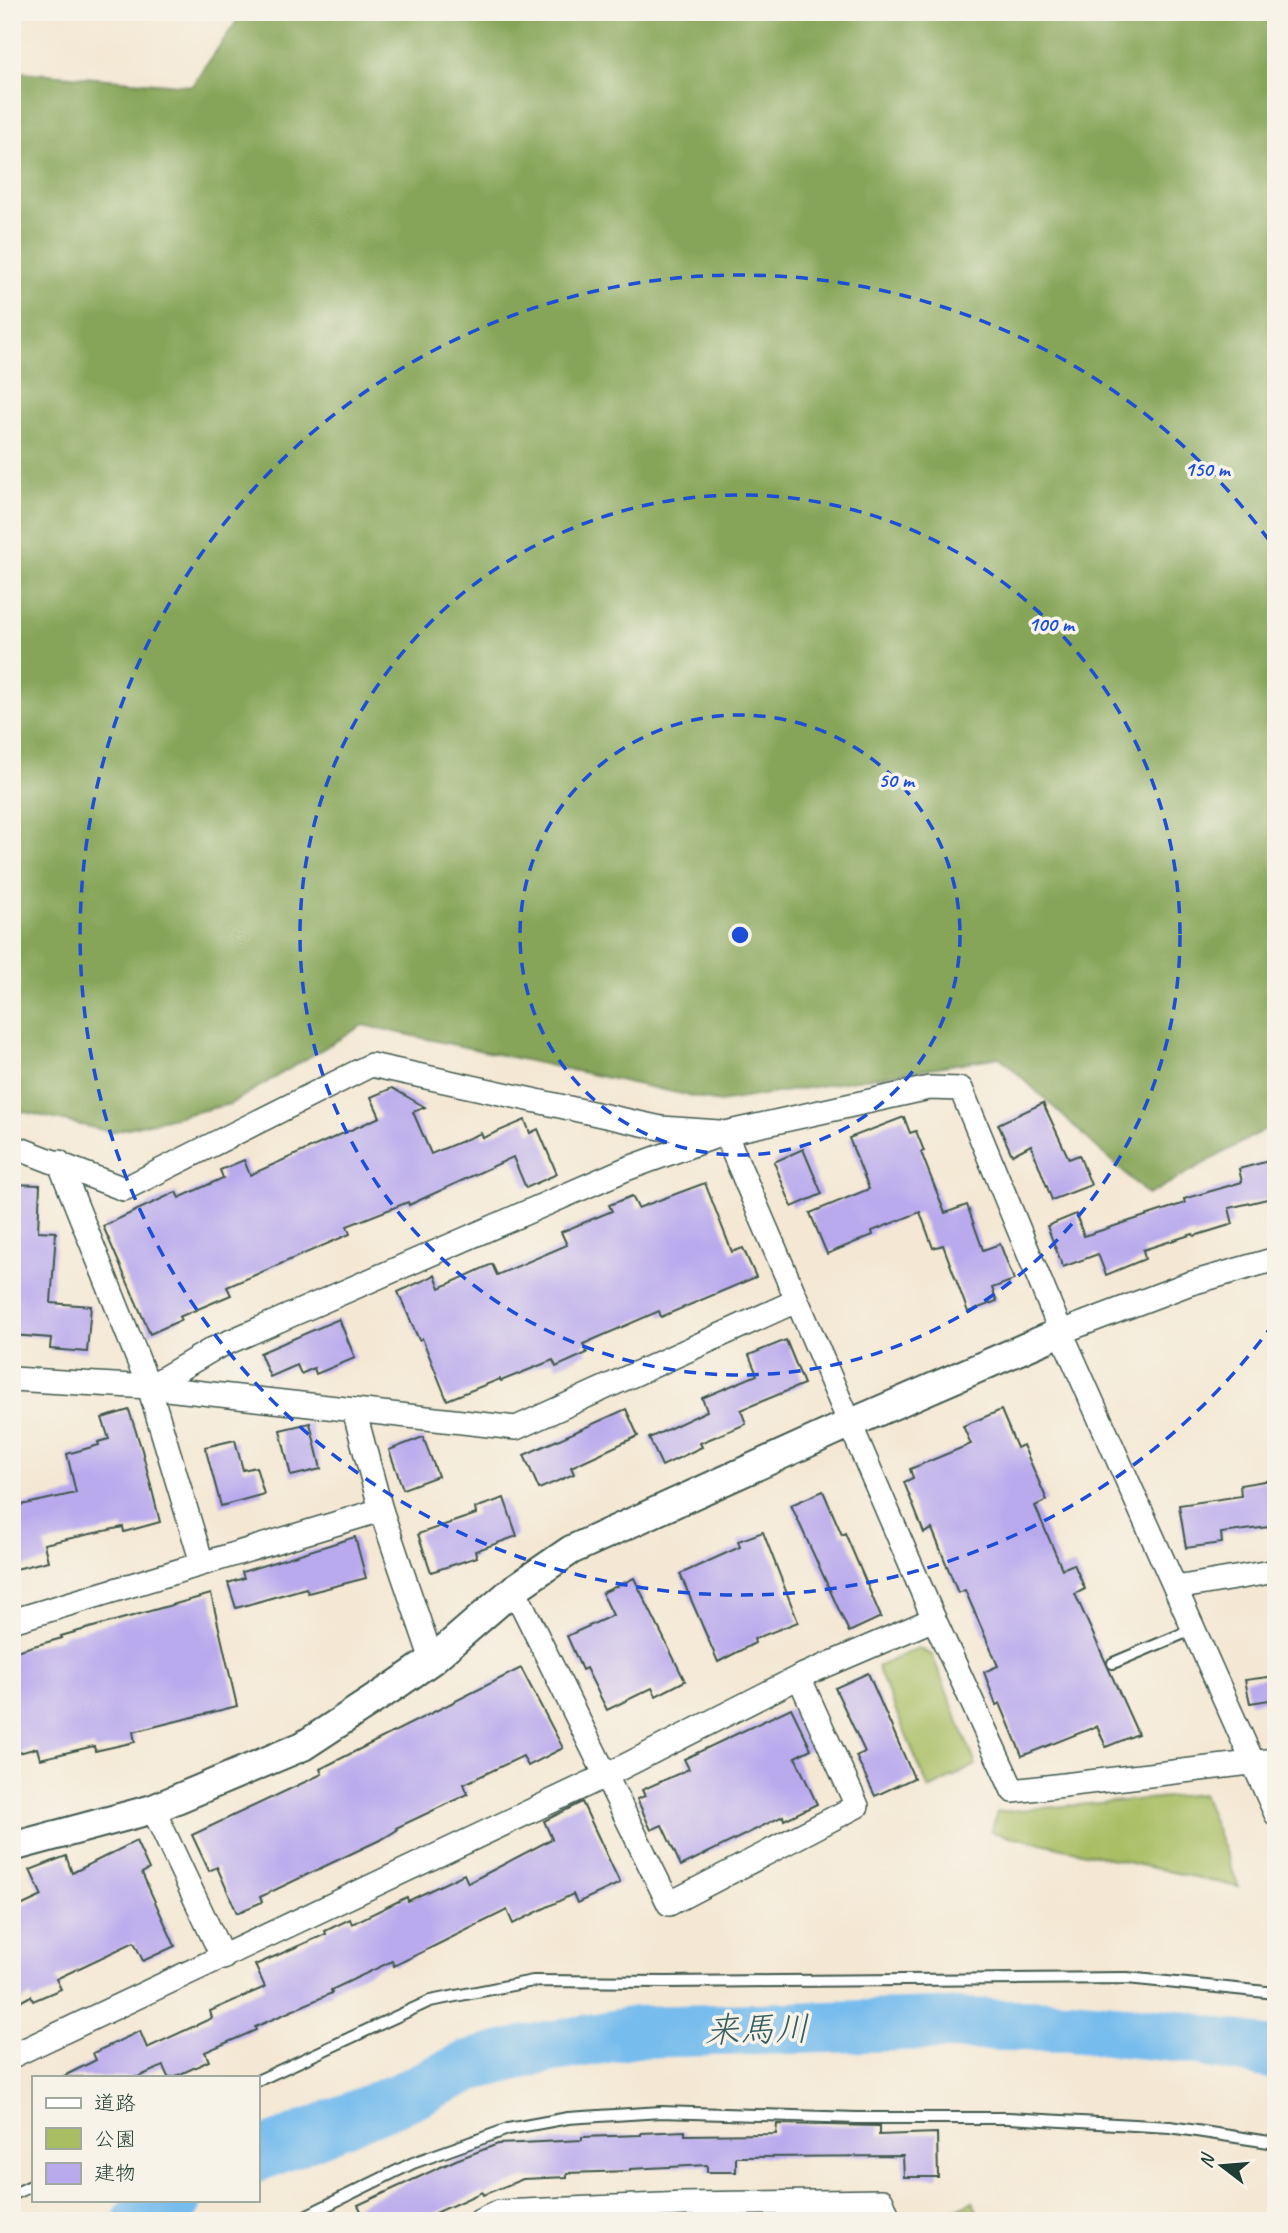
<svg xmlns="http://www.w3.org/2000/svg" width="1288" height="2233" font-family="Caveat,'Klee One',sans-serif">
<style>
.green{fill:#a9be63;stroke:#647e4c;stroke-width:2}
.forest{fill:#86a559;stroke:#527146;stroke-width:2}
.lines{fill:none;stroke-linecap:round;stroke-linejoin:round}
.river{stroke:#76bced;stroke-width:52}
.building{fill:#b9aaed}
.service-casing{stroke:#3f574c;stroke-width:14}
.minor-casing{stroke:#3f574c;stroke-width:26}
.tertiary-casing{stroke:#3f574c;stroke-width:32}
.service{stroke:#fff;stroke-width:10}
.minor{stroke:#fff;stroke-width:23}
.tertiary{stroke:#fff;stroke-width:28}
.ring{fill:none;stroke:#1d4ed8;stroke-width:3.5;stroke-dasharray:12 9}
.labels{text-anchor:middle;stroke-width:7;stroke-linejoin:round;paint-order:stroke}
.water-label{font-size:35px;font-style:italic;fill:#355d62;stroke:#f7f3e8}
.centre{fill:#1d4ed8;stroke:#f7f3e8;stroke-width:3.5}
.ring-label{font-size:21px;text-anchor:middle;font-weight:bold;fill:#1d4ed8;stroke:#f7f3e8;stroke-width:7;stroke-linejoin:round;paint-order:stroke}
</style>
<rect width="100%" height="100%" fill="#f7f3e8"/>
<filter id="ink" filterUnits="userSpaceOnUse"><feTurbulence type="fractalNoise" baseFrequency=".0143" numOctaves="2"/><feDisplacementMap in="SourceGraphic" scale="14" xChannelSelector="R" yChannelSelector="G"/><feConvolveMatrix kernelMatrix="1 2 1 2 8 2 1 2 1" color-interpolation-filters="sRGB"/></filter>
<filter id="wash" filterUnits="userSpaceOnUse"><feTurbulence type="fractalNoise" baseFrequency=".00686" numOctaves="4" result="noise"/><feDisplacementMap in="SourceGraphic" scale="28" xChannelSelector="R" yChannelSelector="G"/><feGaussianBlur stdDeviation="1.57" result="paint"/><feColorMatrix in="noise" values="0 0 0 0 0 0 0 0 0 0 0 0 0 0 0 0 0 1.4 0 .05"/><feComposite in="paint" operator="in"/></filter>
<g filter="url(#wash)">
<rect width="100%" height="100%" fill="#f4e8d4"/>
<g class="green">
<polygon points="918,1648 932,1655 976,1765 929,1789 877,1667"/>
<polygon points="1202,1794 1239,1887 991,1832 997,1812"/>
<polygon points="973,2201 981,2221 932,2221"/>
</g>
<polygon class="forest" points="243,12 1276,12 1276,1123 1148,1195 1000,1057 719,1102 363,1025 230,1104 111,1132 12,1109 12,71 192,86"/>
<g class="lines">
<g class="river">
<polyline points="257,2156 403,2097 469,2066 532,2050 636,2032 941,2024 1070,2026 1177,2036 1276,2054"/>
<polyline points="139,2221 176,2200"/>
</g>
</g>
<g id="blocks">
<g class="building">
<polygon points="392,1088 425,1107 413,1112 431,1154 481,1133 483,1138 525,1120 530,1133 538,1129 557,1174 526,1188 513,1157 409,1205 408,1202 347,1226 350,1234 227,1287 231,1295 179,1317 181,1320 150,1334 103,1226 176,1192 179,1198 223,1178 220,1170 244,1160 250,1175 380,1117 371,1097"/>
<polygon points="1043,1103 1069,1159 1079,1155 1091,1185 1052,1200 1031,1145 1012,1155 998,1124"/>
<polygon points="904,1117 910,1133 916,1131 924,1151 921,1152 945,1213 967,1205 983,1250 1000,1244 1014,1280 992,1288 997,1301 968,1312 943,1245 933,1248 920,1212 872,1231 873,1235 827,1254 810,1213 869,1189 849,1138"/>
<polygon points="803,1149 822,1194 792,1207 774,1162"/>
<polygon points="1276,1159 1276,1197 1229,1208 1233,1224 1194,1236 1193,1234 1143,1250 1145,1259 1106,1275 1098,1254 1063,1267 1047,1226 1076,1214 1084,1236 1185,1203 1184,1199 1242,1182 1239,1169"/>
<polygon points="705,1183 732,1252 743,1248 756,1277 661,1317 659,1311 583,1344 587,1353 556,1367 553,1360 501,1381 500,1379 447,1400 422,1338 419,1340 398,1292 435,1275 440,1288 492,1264 497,1275 567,1245 561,1232 612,1211 609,1205 632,1196 638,1208"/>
<polygon points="12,1184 40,1185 38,1231 56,1232 51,1303 91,1306 87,1352 50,1349 51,1338 12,1335 12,1267 16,1220 12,1219"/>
<polygon points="339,1319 355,1358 316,1374 314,1368 301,1374 297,1365 270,1377 260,1353"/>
<polygon points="786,1340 804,1384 741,1410 746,1424 700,1443 702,1447 662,1466 649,1438 707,1411 702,1398 757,1375 749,1355"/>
<polygon points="626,1409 638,1436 571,1467 574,1474 539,1489 524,1455"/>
<polygon points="129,1410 142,1450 160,1522 124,1532 123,1527 44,1544 48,1561 12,1570 12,1507 76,1493 67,1454 99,1445 98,1442 109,1439 102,1418"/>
<polygon points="1001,1410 1017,1448 1023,1445 1047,1500 1035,1506 1062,1569 1074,1564 1085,1589 1075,1594 1138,1734 1106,1747 1097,1726 1022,1756 1000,1703 996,1705 984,1672 998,1666 965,1590 958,1593 932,1529 924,1533 904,1482 913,1478 910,1469 971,1444 963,1426"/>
<polygon points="310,1423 321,1469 291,1476 280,1430"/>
<polygon points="423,1437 438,1476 403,1489 389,1450"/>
<polygon points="235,1440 243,1470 256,1467 264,1494 221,1506 205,1447"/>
<polygon points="1271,1480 1274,1499 1276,1498 1276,1526 1221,1533 1222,1543 1186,1548 1179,1505 1241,1496 1240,1485"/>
<polygon points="823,1491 842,1535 845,1533 881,1617 849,1632 791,1505"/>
<polygon points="504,1498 517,1536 475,1551 477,1557 431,1572 418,1534 476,1514 475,1508"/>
<polygon points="763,1532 798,1622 754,1639 755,1643 718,1662 680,1574 740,1547 738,1541"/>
<polygon points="355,1537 366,1578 308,1593 306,1588 236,1608 228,1583 244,1578 242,1572"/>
<polygon points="634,1578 685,1681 656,1696 652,1688 607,1710 586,1668 582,1670 567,1636 613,1615 602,1593"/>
<polygon points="211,1594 237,1706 133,1732 135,1742 95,1751 94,1746 40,1759 37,1748 12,1755 12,1652 62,1638 61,1636"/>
<polygon points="521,1668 563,1748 528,1766 523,1756 464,1784 468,1794 396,1828 397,1830 384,1838 260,1897 262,1902 237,1913 217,1867 209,1871 192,1835 322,1774 320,1769"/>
<polygon points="868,1673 914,1778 875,1796 856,1756 865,1752 835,1688"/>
<polygon points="1276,1676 1276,1699 1250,1703 1245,1680"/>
<polygon points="791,1708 811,1749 795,1757 817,1804 784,1820 783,1816 681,1866 662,1825 651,1830 637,1799 645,1796 642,1790 689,1769 684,1759"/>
<polygon points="582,1802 620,1883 577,1903 573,1894 513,1924 507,1910 394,1966 392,1961 331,1990 332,1993 255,2027 256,2030 205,2052 209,2061 174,2077 168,2077 163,2066 138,2077 62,2077 96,2060 93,2053 140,2031 147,2048 212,2018 210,2011 265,1987 255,1965 326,1934 325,1931 350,1919 352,1924 407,1897 408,1901 464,1874 468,1883 552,1839 544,1821"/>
<polygon points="136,1841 149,1869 142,1873 175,1946 143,1961 134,1942 56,1979 61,1989 33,2001 31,1996 12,2006 12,1910 42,1896 30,1870 66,1856 72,1873"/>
<polygon points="777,2124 879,2126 879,2135 937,2133 938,2177 904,2177 903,2156 736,2157 736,2172 707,2172 707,2165 630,2169 630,2171 567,2173 567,2177 523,2179 483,2195 482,2192 418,2221 366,2221 358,2205 456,2160 498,2144 582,2140 582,2137 641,2135 641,2133 685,2131 685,2135 776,2134"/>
</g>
</g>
</g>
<g filter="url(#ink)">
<use href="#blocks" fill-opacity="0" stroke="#3f574c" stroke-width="2"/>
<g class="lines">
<defs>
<g id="service">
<polyline points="1113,1663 1194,1629"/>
<polyline points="257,2081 430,2001 533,1981 666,1982 1127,1978 1276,1993"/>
<polyline points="12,2195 33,2185"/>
<polyline points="295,2221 413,2163 508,2129 568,2118 661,2112 857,2118 1008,2118 1170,2127 1276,2143"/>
</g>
<g id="minor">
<polyline points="725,1133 934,1619 1013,1791 1276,1760"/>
<polyline points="12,1146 124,1189 371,1065 661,1128 719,1132"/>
<polyline points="59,1162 149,1387 202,1563"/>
<polyline points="1061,1332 1188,1284 1276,1259"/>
<polyline points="12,1379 149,1387 516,1428 796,1301"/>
<polyline points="149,1387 213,1349 626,1169 725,1133 929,1088 961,1089 1061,1332 1276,1814"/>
<polyline points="354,1410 381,1510 432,1660"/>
<polyline points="1176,1588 1276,1571"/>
<polyline points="514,1589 669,1904 857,1806 799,1677"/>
<polyline points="12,1621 381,1510"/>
<polyline points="153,1809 223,1958"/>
<polyline points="12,2056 607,1775 799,1677 934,1619"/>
<polyline points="480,2221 499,2212 684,2204 882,2201 890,2221"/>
</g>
<polyline id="tertiary" points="12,1847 153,1809 303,1746 396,1685 432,1660 514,1589 571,1550 849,1424 1061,1332"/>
</defs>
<use href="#service" class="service-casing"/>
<use href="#minor" class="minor-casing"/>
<use href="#tertiary" class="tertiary-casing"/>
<use href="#service" class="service"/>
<use href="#minor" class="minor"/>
<use href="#tertiary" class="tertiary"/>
</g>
</g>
<g class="ring">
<circle cx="740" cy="935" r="220"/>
<circle cx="740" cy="935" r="440"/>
<path d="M1274 1323A660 660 0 1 1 1274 547"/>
</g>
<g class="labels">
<g class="water-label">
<text transform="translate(757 2029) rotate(-1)" y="12">来馬川</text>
</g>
</g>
<circle cx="740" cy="935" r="10" class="centre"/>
<g class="ring-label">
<text x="1207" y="476">150 m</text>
<text x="1051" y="631">100 m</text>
<text x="896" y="787">50 m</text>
</g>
<rect width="1288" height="2233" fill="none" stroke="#f7f3e8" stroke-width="42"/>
<rect x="32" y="2076" width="228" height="126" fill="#f7f3e8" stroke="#a1aaa0" stroke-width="2"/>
<rect x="46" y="2098" width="35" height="10" fill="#ffffff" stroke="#a1aaa0" stroke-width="2"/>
<text x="94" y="2110" font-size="21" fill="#1f3d34">道路</text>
<rect x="46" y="2128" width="35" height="21" fill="#a9be63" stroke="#a1aaa0" stroke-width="2"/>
<text x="94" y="2146" font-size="21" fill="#1f3d34">公園</text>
<rect x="46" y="2163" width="35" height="21" fill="#b9aaed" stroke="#a1aaa0" stroke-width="2"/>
<text x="94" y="2180" font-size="21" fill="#1f3d34">建物</text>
<g transform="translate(1222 2166) rotate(286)" stroke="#f7f3e8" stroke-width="5" paint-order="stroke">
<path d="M0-5L12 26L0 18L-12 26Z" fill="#1f3d34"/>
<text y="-10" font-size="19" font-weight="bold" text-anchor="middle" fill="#1f3d34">N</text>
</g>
</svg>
